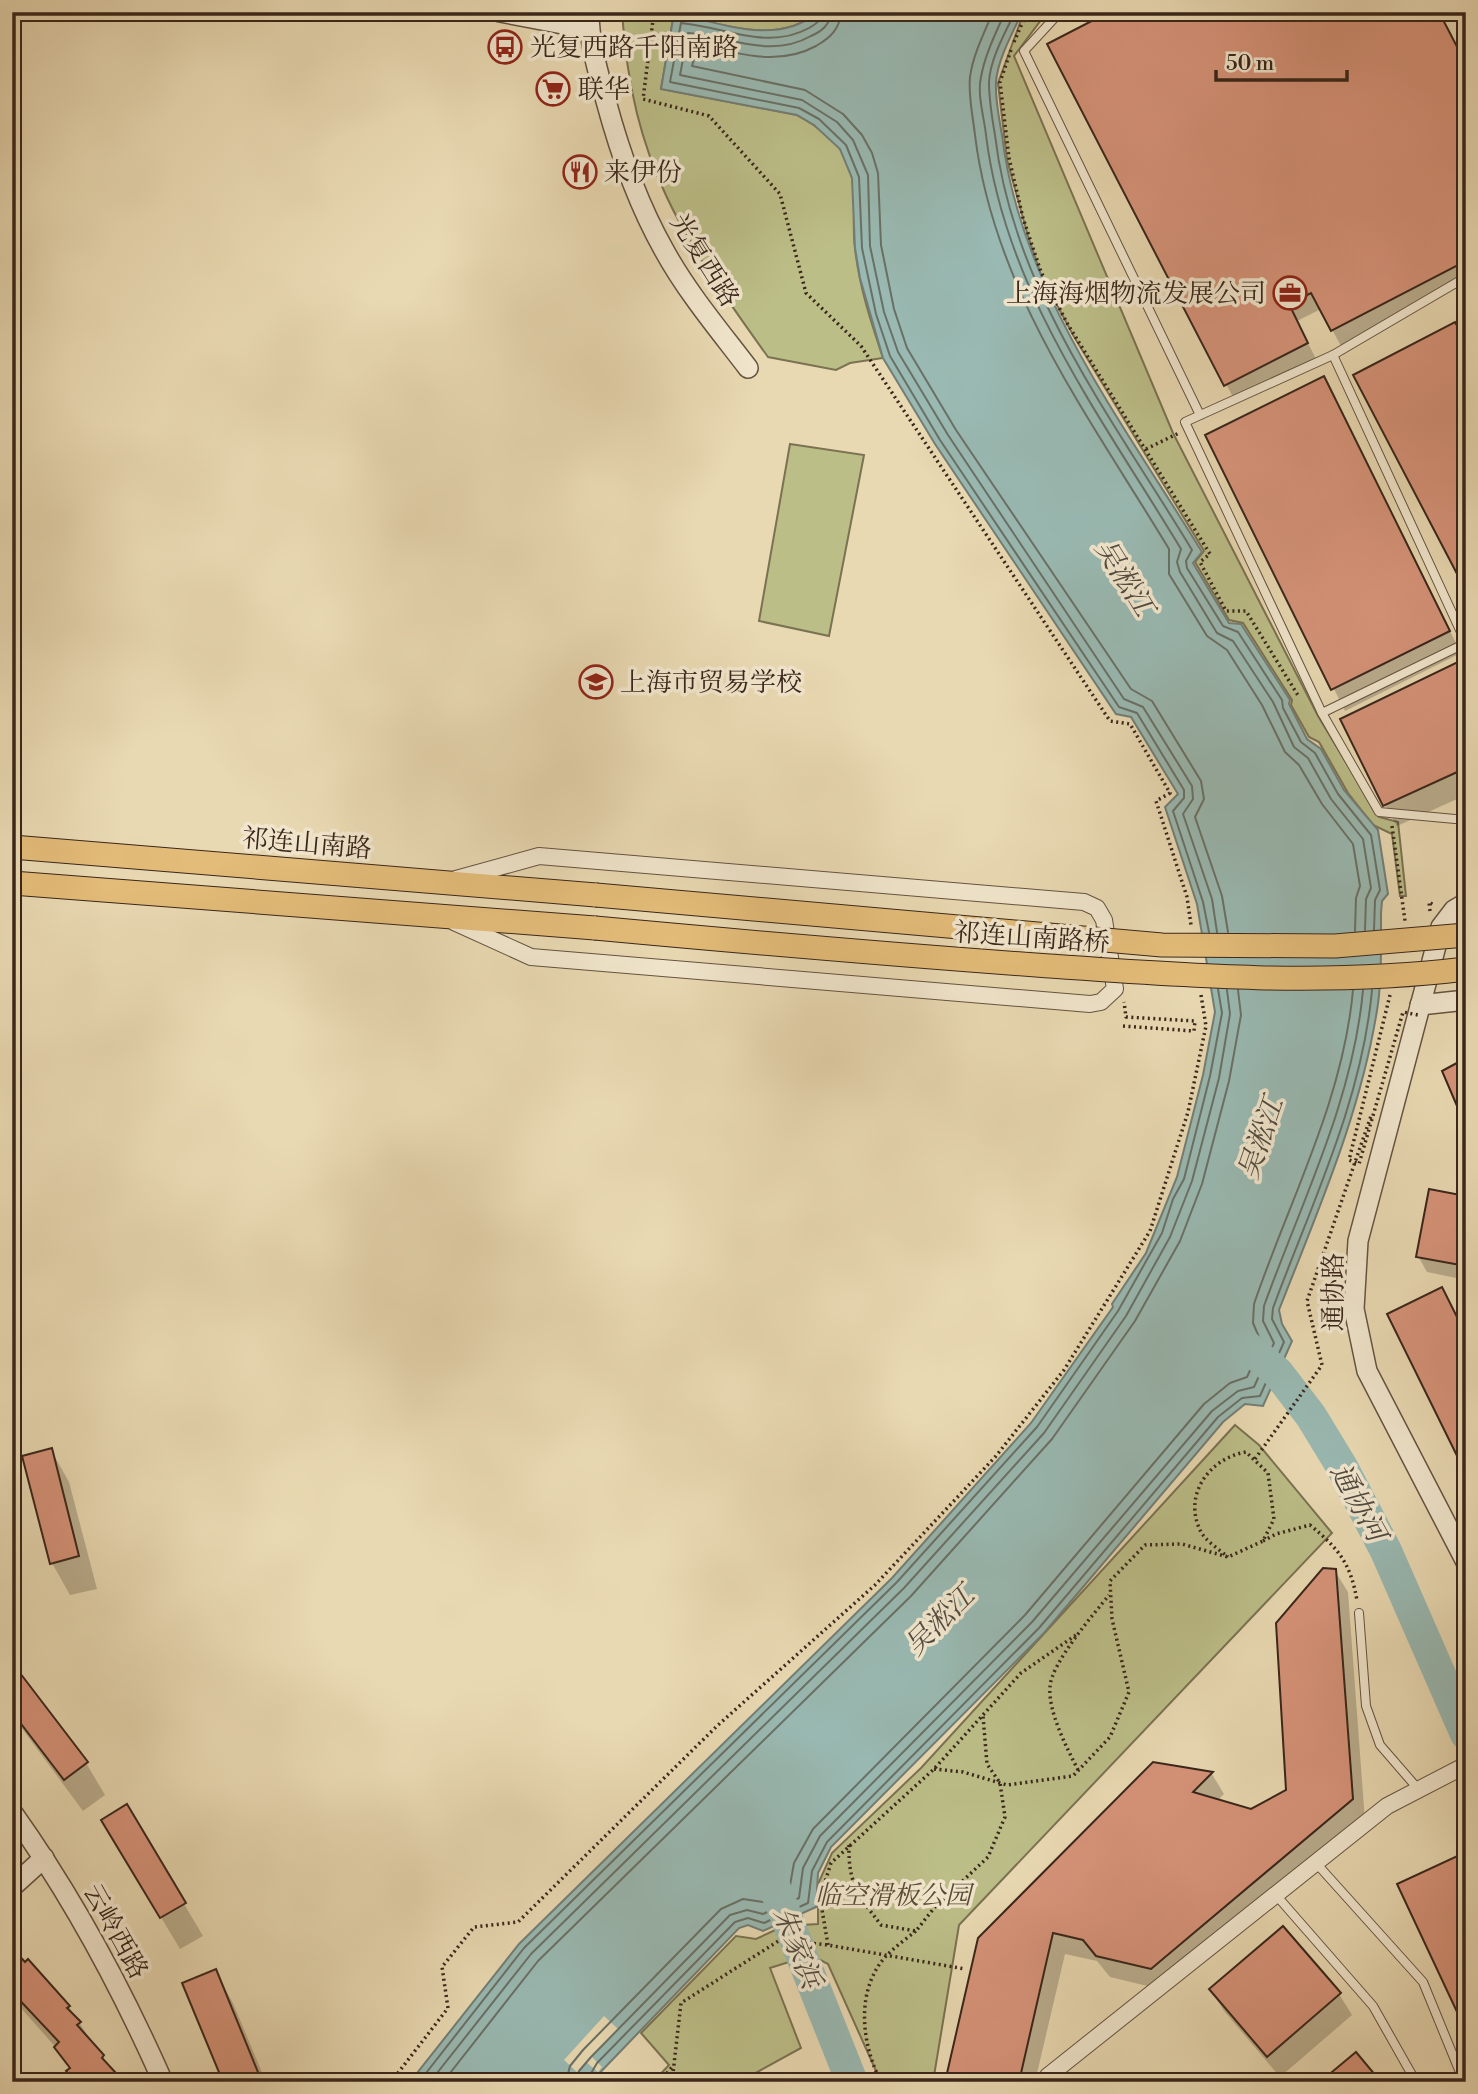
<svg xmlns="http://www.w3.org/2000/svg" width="1478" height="2094" font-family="'Libre Bodoni','Noto Serif SC',serif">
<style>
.green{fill:#bcbe88;stroke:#7a7252;stroke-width:2}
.water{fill:#99b9b2;stroke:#737e76;stroke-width:2}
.pier{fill:#e9d9b2}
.shadow{fill:#0003}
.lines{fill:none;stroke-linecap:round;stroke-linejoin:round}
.shore{stroke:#697066;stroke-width:2}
.river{stroke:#99b9b2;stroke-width:32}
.building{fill:#d69379;stroke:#39261b;stroke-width:2}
.service-casing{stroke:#655341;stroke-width:10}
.minor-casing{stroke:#655341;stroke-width:18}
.tertiary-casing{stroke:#655341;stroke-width:22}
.primary-casing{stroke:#39261b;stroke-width:25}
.path{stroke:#39261b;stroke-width:3.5;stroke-dasharray:2 3.5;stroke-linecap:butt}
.service{stroke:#f1e6cd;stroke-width:8}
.minor{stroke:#f1e6cd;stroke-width:16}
.tertiary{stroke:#f1e6cd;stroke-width:19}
.primary{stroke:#e4bc79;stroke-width:23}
.primary-bridge-casing{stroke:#39261b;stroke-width:25;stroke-linecap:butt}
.path-bridge{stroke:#39261b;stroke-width:3.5;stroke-dasharray:2 3.5;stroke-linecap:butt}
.primary-bridge{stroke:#e4bc79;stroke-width:23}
.labels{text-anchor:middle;stroke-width:7;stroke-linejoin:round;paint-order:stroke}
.poi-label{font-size:26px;fill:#39261b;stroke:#f1e6cd;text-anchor:start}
.street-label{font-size:26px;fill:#39261b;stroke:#f1e6cd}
.park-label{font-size:26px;font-style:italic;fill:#5a4c36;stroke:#f1e6cd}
.water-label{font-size:28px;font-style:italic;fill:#514b41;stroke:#f1e6cd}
</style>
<rect width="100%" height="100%" fill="#e9d9b2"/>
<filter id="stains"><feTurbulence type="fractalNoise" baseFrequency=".00286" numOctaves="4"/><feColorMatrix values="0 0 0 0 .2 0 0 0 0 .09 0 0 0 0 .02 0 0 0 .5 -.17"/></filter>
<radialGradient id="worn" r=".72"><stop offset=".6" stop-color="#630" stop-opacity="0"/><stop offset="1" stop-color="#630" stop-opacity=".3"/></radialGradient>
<g class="green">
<path d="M 622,12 L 818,12 C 777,47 721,23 674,14 L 661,89 L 797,115 C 817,126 838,139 847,162 C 859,187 851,221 855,248 C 859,286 871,322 883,358 L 850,363 L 836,370 L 768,357 C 682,237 632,164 622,12 Z"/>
<polygon points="1024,12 1047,12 1014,56 1173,433 1318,716 1379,817 1398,822 1406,896 1400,896 1392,834 1373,825 1348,793 1319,742 1309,737 1291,705 1292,700 1243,623 1229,620 1195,562 1204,551 1073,335 1041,275 1028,236 1007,160 998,83"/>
<polygon points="790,444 864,455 829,636 759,621"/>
<polygon points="1235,1425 1259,1445 1332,1533 959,1925 933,2082 881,2082 828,1964 811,1955 770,1968 801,2048 739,2082 653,2082 669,2065 641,2033 736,1936 756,1939 784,1926 818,1924 818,1884 832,1853 921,1768"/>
</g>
<path class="water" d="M 818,12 L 1022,12 C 1013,33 998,58 996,82 C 995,99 999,118 1002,135 C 1020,289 1123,423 1202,552 L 1193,563 L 1229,623 L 1241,624 L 1290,700 L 1289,704 L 1307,739 L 1321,749 L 1344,790 L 1378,830 L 1388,894 L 1382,901 L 1381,913 C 1381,943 1382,974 1378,1004 C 1362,1111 1318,1210 1279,1310 L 1282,1324 L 1292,1341 L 1263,1406 L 1245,1404 L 1223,1422 L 1044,1633 L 831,1847 L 818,1873 L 816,1907 L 763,1931 L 748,1925 L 739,1928 L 591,2082 L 410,2082 L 519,1944 L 892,1578 L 1031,1423 L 1113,1307 L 1112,1304 L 1146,1253 L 1177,1177 L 1203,1075 L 1215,1012 L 1197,904 L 1165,807 L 1178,794 L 1131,717 L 1116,714 L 935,444 L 883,358 L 860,278 L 855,248 L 852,178 L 840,149 L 814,125 L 797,115 L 661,89 L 674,13 C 721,23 777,47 818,12 Z"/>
<polygon class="pier" points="604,2016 618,2029 592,2057 602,2067 598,2072 586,2062 577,2072 564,2060"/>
<g class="shadow">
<polygon points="1050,45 1466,65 1466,282 1341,346 1321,309 1297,321 1316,359 1235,401"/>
<polygon points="1324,378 1461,653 1345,711 1207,436"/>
<polygon points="1466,660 1466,795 1397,826 1385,805"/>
<polygon points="1466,1198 1466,1280 1427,1272 1418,1256"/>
<polygon points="51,1450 69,1482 97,1589 70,1595 52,1563"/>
<polygon points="1335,1571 1348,1592 1365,1821 1164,1990 1110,1977 1097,1961 1065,1954 1035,2082 947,2082 1154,1764 1212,1774 1224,1794 1217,1801 1251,1811 1288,1791"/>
<polygon points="12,1681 86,1763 105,1795 83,1811 12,1715"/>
<polygon points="126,1806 203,1936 180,1949 103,1820"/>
<polygon points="12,1950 69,2007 118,2082 77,2082 59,2051 12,1998"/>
<polygon points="215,1971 233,2003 266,2082 225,2082"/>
<polygon points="1211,1990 1339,1994 1352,2015 1280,2077 1224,2011"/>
<polygon points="12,2065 15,2068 22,2082 12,2082"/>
<polygon points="622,2075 630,2082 616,2082"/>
</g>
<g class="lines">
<g class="shore">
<path d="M 822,12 C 821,21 816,24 809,28 C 767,51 725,27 681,23 L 670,82 L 799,108 L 819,119 L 846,145 L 859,177 L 862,248 L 876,314 L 890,356 L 940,440 L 1119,707 L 1137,713 L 1184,790 L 1184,798 L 1173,811 L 1203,902 L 1209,932"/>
<path d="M 831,12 C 830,25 822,31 811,36 C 770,59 731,37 688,33 L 680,75 L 802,100 L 837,122 L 853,140 L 868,175 L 870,246 L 884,312 L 898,352 L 948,435 L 1124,699 L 1143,707 L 1192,786 L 1193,799 L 1183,814 L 1212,899 L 1217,932"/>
<path d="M 841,12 C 840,29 830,38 816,46 C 777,67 739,53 698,45 L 692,66 L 805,90 L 843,114 L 862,135 L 872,153 L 878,173 L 881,245 L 894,309 L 907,348 L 956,430 L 1131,689 L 1152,701 L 1201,781 L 1204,799 L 1195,817 L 1222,896 L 1228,932"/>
<path d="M 993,12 C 984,33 973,55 970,77 C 968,95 973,117 975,135 C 994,291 1090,418 1169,549 L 1169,574 L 1207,636 L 1227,650 L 1262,705 L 1285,752 L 1299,765 L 1322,804 L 1353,844 L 1360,886 L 1356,898 L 1355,931"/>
<path d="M 1005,12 C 996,33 985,54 981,77 C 977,94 984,117 986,135 C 1005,291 1102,418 1181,549 L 1177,562 L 1180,572 L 1217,633 L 1233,641 L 1273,702 L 1294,747 L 1308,758 L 1331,799 L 1363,839 L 1371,888 L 1366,899 L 1365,930"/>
<path d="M 1015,12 C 1005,33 990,59 989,82 C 989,99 992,118 995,135 C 1013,291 1113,419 1192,550 L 1186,561 L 1187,568 L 1223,626 L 1238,632 L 1282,700 L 1283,708 L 1301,742 L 1315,753 L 1338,794 L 1371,835 L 1380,890 L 1375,900 L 1374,930"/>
<polyline points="419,2082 524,1948 897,1582 1037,1427 1118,1311 1162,1233 1173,1199 1184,1179 1210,1076 1222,1013 1218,989"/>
<polyline points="430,2082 531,1954 904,1588 1044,1433 1126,1316 1170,1237 1192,1181 1219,1078 1230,1014 1227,990"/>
<polyline points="443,2082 538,1961 911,1596 1052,1439 1135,1321 1180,1241 1202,1184 1229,1081 1241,1015 1238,990"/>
<path d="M 566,2082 L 570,2066 L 583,2050 L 721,1909 L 743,1899 L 763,1902 L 789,1891 L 794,1863 L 813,1829 L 1025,1615 L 1204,1404 L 1230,1383 L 1247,1377 L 1262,1344 L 1253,1323 L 1254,1304 C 1289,1201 1343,1101 1353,990"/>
<path d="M 577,2082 L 579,2071 L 591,2057 L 730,1915 L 747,1910 L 763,1914 L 799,1898 L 803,1868 L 820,1836 L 1032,1622 L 1212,1411 L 1238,1391 L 1254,1387 L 1274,1343 L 1263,1321 L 1264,1306 C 1301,1203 1353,1101 1363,990"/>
<path d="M 586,2082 L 597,2063 L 735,1922 L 748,1918 L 764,1923 L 808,1903 L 812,1871 L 827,1842 L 1039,1628 L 1218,1417 L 1242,1398 L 1260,1396 L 1284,1342 L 1272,1319 L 1273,1308 C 1311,1205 1362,1101 1372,990"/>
</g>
<g class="river">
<polyline points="1245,1345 1278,1373 1311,1416 1342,1467 1386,1551 1466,1734"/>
<polyline points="772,1881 852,2082"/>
</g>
</g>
<g class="building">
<polygon points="1109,12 1439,12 1466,64 1466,261 1331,331 1311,293 1289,304 1308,343 1224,386 1047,44"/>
<polygon points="1455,322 1466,342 1466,591 1353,375"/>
<polygon points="1324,376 1450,631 1331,690 1205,435"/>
<polygon points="1466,658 1466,768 1383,806 1340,719"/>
<polygon points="1466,1058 1466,1127 1442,1071"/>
<polygon points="1429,1189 1466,1196 1466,1266 1416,1257"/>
<polygon points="1442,1287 1466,1335 1466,1474 1387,1314"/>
<polygon points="52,1448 79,1556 50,1564 22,1456"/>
<polygon points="1323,1568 1336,1569 1353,1799 1151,1969 1096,1956 1083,1940 1053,1933 1019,2082 945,2082 978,1938 1153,1762 1213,1772 1193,1792 1251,1809 1286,1790 1276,1623"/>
<polygon points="20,1673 88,1762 64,1780 12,1712 12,1679"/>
<polygon points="127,1804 186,1903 160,1918 101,1820"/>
<polygon points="1466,1852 1466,2031 1397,1884"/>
<polygon points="1283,1926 1341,1993 1267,2057 1209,1989"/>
<polygon points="12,1948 25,1962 28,1959 70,2006 67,2008 81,2022 77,2025 104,2055 102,2058 115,2072 104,2082 76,2082 66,2071 70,2068 54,2047 59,2042 12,1992"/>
<polygon points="216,1969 262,2082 223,2082 182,1983"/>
<polygon points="1356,2052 1381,2082 1320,2082"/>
</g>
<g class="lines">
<defs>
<g id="service">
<polyline points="1060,12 1024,51 1200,415"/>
<polygon points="1333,355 1466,643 1322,713 1185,422"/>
<polyline points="1333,355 1466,277"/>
<polyline points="1322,713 1379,812 1466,820"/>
<polyline points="1359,1613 1366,1706 1380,1745 1419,1790"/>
<polyline points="1316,1863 1423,1982 1464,2082"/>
<polyline points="1276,1895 1373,2006 1416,2082"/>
</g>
<g id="minor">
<polyline points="454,922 531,957 1090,1004 1101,1002 1115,989 1104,920 1097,908 1084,902 539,856 456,879"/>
<polyline points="1045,2082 1048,2076 1387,1806 1466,1765"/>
</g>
<g id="tertiary">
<polyline points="500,12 589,29"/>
<path d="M 589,12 C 589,42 598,72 606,101 C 620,153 638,204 664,250 C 687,292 719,330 748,368"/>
<polyline points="1466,903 1454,910 1441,927 1358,1241 1354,1309 1367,1371 1466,1562"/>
<polyline points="1420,1005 1466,1000"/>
<path d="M 12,1812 C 72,1896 121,1987 163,2082"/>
<polyline points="12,1887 44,1858"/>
</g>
<g id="primary">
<polyline points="12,847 596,895"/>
<polyline points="12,883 595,928"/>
</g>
</defs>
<use href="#service" class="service-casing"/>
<use href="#minor" class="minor-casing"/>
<use href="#tertiary" class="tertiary-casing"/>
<use href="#primary" class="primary-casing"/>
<g class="path">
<polyline points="654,12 643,99 709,116 780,194 806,293 861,346 1110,721 1130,724 1170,793 1156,801 1187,897 1191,925"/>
<polyline points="1014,42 1027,12"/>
<polyline points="1011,50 1000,82 1009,158 1023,218 1041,272 1067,323 1210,554 1200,562 1226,611 1246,611 1299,697"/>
<polyline points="1146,449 1179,433"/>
<polyline points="1392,826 1405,921"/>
<polyline points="1430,911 1429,902 1435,906"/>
<polyline points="1123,1026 1194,1031 1195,1021 1126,1017 1124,1002"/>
<polyline points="1255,1459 1322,1365 1307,1301 1371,1116"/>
<path d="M 1263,1541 L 1276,1534 L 1310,1525 C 1339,1549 1351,1564 1357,1601"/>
<path d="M 934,1769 L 963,1772 L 1007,1785 L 1073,1776 L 1110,1737 L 1129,1692 L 1112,1619 L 1110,1581 L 1145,1545 L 1182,1544 L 1228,1557 L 1263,1541 L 1274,1519 L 1268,1473 L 1246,1452 C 1210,1458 1183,1494 1200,1530 C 1204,1540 1220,1550 1228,1557"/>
<path d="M 1078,1770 C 1067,1748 1048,1712 1050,1687 C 1051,1663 1094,1614 1109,1595"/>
<path d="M 849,1845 C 848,1883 858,1895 881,1925 L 916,1931 L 934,1908 L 988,1857 L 1005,1817 L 1000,1783 L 987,1764 L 983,1716"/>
<polyline points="828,1945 820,1898 831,1863 934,1769 1021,1673 1079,1633"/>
<polyline points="391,2082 448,2008 442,1967 474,1927 518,1922 717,1726 875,1585 996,1456 1064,1370 1150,1231 1188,1112 1206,1026 1201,995"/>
<polyline points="660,2082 672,2067"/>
<polyline points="672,2082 681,2003 780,1940 828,1945 965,1969"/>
<path d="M 881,2082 C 861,2043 855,1989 887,1955 C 896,1946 907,1938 916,1931"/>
</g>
<use href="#service" class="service"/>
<use href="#minor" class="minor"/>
<use href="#tertiary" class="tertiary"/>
<use href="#primary" class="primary"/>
<defs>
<g id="primary-bridge">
<polyline points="596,895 1162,945 1335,946 1466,935"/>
<path d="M 595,928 C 746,942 897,955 1049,966 C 1188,976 1326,986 1466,969"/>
</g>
</defs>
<use href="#primary-bridge" class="primary-bridge-casing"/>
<polyline class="path-bridge" points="1390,995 1349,1160 1359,1164 1403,1012 1418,1015"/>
<use href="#primary-bridge" class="primary-bridge"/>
</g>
<defs>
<symbol id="bus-ring" viewBox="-11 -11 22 22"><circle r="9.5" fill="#f1e6cd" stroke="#8f2418" stroke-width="1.5"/><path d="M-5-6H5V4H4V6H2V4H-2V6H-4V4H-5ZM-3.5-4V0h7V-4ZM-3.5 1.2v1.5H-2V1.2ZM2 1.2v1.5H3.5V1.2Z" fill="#8f2418"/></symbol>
<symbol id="supermarket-ring" viewBox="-11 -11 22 22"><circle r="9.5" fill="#f1e6cd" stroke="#8f2418" stroke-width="1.5"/><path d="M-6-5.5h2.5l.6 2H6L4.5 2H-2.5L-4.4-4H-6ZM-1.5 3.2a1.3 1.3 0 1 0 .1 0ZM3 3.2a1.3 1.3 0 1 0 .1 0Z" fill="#8f2418"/></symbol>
<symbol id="restaurant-ring" viewBox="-11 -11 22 22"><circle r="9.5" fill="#f1e6cd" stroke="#8f2418" stroke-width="1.5"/><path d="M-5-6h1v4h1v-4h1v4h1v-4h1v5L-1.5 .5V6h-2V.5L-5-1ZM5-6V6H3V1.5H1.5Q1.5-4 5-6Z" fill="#8f2418"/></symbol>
<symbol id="office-ring" viewBox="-11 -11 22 22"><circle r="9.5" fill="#f1e6cd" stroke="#8f2418" stroke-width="1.5"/><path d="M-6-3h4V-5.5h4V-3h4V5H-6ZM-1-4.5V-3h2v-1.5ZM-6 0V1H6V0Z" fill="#8f2418"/></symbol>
<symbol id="school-ring" viewBox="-11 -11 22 22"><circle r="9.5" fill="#f1e6cd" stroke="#8f2418" stroke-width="1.5"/><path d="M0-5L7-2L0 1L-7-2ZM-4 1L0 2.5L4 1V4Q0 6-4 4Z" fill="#8f2418"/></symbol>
</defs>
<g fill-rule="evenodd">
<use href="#bus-ring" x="486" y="28" width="38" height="38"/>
<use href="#supermarket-ring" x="534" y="70" width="38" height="38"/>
<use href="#restaurant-ring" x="561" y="153" width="38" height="38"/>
<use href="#office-ring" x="1271" y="274" width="38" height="38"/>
<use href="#school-ring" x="577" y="663" width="38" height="38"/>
</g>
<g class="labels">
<g class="poi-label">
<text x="530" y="56">光复西路千阳南路</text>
<text x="578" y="98">联华</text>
<text x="604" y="181">来伊份</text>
<text x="1266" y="302" text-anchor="end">上海海烟物流发展公司</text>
<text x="620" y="691">上海市贸易学校</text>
</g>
<g class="street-label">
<text transform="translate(705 260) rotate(58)" y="9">光复西路</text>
<text transform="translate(307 843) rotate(5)" y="9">祁连山南路</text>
<text transform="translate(1032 937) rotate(4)" y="9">祁连山南路桥</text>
<text transform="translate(1333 1292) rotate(-90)" y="9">通协路</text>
<text transform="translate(116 1931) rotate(61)" y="9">云岭西路</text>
</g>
<g class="park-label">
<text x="893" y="1904">临空滑板公园</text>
</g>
<g class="water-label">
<text transform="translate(1125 577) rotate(58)" y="10">吴淞江</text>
<text transform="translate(1260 1138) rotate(-71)" y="10">吴淞江</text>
<text transform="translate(1359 1502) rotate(61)" y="10">通协河</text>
<text transform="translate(939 1620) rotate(-45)" y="10">吴淞江</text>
<text transform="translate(798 1947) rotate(68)" y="10">朱家浜</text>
</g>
</g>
<rect width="1478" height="2094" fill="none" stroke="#e9d9b2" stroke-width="42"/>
<rect x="14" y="14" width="1450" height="2066" fill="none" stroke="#39261b" stroke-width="3.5"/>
<rect x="21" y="21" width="1436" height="2052" fill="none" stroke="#39261b" stroke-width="2"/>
<path d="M1216 70v10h131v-10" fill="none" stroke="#39261b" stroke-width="3.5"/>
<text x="1226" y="70" font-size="21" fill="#39261b" stroke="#f1e6cd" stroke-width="5" paint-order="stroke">50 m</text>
<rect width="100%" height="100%" filter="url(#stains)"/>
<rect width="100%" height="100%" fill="url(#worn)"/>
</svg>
